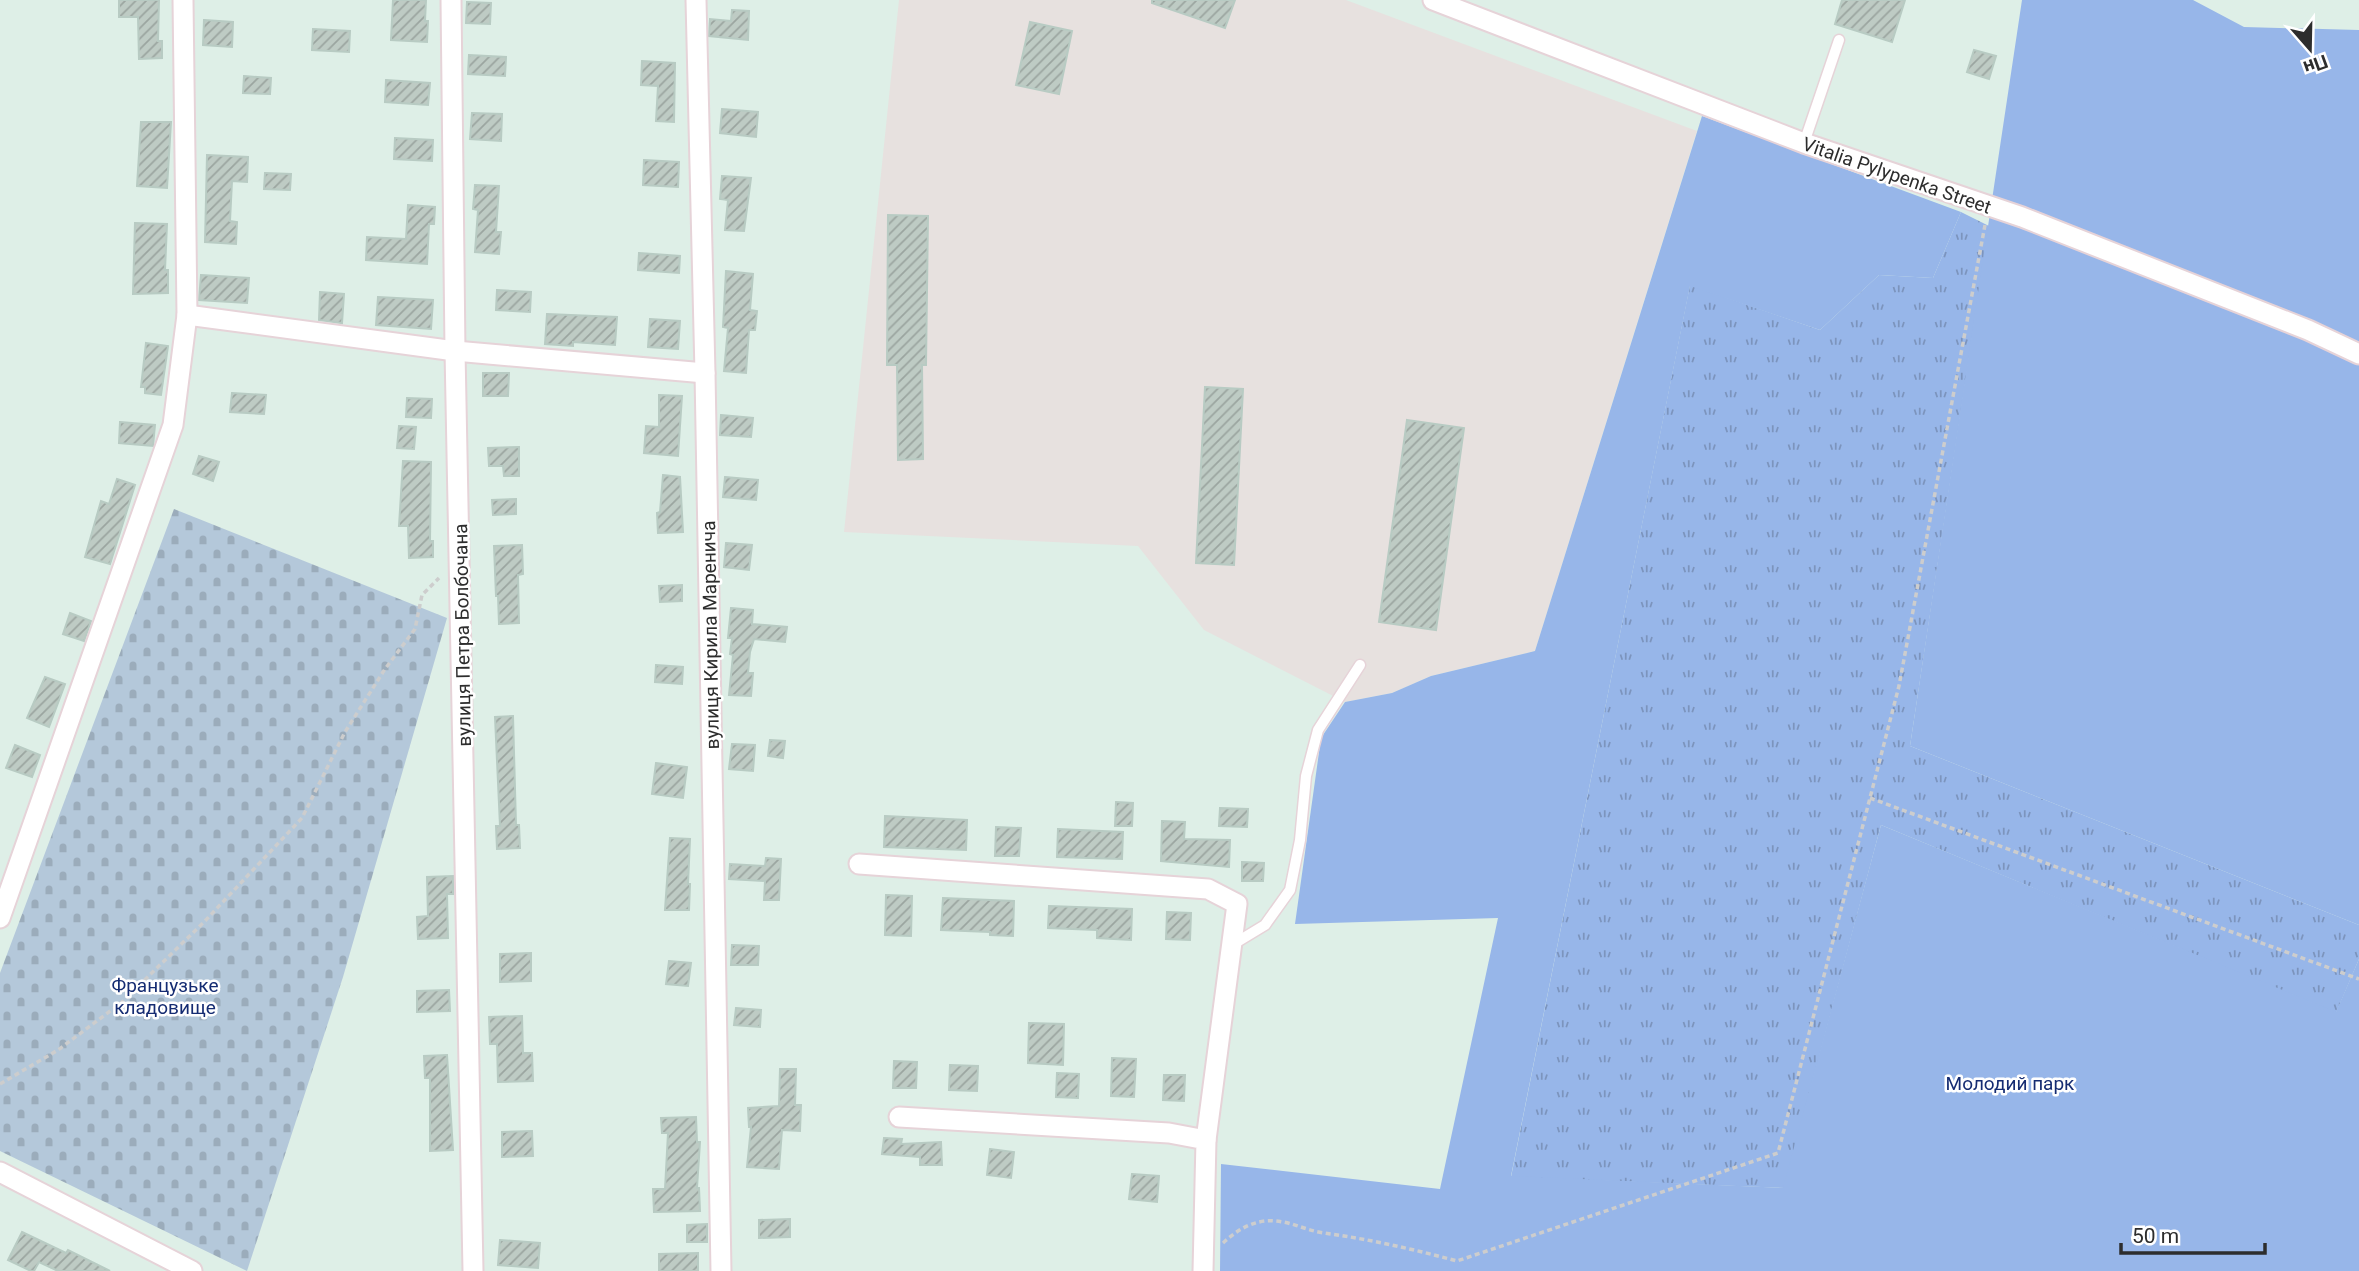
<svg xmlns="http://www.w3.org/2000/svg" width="2359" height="1271" font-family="Roboto,sans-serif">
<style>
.industrial{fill:#e7e1df}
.grass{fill:url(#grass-tufts)}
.cemetery{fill:url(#cemetery-stones)}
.park{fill:#97b6e9}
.building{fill:url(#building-hatch);stroke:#b8cbc3;stroke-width:2}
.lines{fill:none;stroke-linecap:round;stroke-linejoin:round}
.service-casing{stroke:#e6d3d8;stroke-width:13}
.minor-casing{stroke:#e6d3d8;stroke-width:23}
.path{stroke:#cdcdcd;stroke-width:3.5;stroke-dasharray:5 3.5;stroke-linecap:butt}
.service{stroke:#fff;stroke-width:10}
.minor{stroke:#fff;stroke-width:19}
.labels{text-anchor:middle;stroke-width:5;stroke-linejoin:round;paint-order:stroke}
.street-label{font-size:19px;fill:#2d2d2d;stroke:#fff}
.park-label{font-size:19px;fill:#152c72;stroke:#fff}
</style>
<defs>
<pattern id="grass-tufts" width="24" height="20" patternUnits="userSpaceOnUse" patternTransform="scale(1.75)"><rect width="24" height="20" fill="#97b6e9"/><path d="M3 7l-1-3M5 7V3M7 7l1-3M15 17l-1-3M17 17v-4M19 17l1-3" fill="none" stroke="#7c94bd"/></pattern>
<pattern id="cemetery-stones" width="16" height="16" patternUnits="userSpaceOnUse" patternTransform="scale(1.75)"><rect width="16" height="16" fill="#b4c8da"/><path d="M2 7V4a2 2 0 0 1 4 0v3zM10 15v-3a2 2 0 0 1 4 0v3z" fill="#9bacbb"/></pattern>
<pattern id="building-hatch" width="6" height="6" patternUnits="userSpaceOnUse" patternTransform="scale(1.75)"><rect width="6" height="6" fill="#becbc4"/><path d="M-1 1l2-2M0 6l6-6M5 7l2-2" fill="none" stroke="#9ba5a0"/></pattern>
</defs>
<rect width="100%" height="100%" fill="#deefe7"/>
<polygon class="industrial" points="899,0 1346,0 1697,131 1535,651 1431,676 1392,693 1345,702 1204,630 1138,546 844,532"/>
<polygon class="grass" points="1961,212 1989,226 1910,746 2359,925 2359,959 2336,1013 1881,825 1784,1188 1511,1177 1690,285 1820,330 1879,275 1933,278"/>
<polygon class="cemetery" points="174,509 447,618 343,977 247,1271 0,1151 0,973"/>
<g class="park">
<polygon points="2022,0 2193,0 2244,27 2359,30 2359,925 1910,746"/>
<polygon points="1702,116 1961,212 1933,278 1879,275 1820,330 1690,286 1511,1176 1783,1188 1881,825 2336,1012 2359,959 2359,1271 1220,1271 1221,1164 1440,1189 1498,918 1295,924 1321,738 1345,702 1392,693 1431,676 1535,651"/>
</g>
<g class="building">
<polygon points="119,0 159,0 158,41 162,41 162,58 139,59 138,17 119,17"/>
<polygon points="393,0 426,0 425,21 428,21 427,42 391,40"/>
<polygon points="1152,0 1235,0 1225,28 1152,3"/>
<polygon points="1842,0 1905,0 1892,42 1835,24"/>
<polygon points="467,2 491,3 490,24 466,23"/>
<polygon points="732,10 749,11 748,40 709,36 710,19 731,21"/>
<polygon points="204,20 233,22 232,47 203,45"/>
<polygon points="1030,22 1072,31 1059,94 1016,85"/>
<polygon points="313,29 350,31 349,52 312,50"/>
<polygon points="1974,50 1996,56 1989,79 1967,72"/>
<polygon points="469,55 506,57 505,76 468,74"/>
<polygon points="642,61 675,63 674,122 656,121 658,86 641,85"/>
<polygon points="244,76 271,78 270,94 243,93"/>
<polygon points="386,80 430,83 428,105 385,102"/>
<polygon points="722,109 758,112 756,137 720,133"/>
<polygon points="472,113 502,114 501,141 470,139"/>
<polygon points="141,122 171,122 167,188 137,186"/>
<polygon points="395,138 433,140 432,161 394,159"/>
<polygon points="207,155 248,157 247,182 232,181 230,221 237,222 236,244 205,242"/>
<polygon points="644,160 679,162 678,187 643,185"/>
<polygon points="265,173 291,174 290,190 264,189"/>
<polygon points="722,176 751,178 744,231 725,230 728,200 720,199"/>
<polygon points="475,185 499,186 496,232 501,232 499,254 475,252 478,210 473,209"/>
<polygon points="408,205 435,207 434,224 429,224 427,264 366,260 367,237 406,239"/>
<polygon points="888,215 928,216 926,365 922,365 923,459 898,460 897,365 887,365"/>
<polygon points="135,223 167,224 165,270 168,270 168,293 133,294"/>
<polygon points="639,253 680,256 679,273 638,270"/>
<polygon points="726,271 753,274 750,310 757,311 755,330 749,330 746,373 724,371 728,328 723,327"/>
<polygon points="201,275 249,278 247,303 199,300"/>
<polygon points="497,290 531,292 530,312 496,310"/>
<polygon points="320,292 344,294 342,323 319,320"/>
<polygon points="378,297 433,300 431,329 376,325"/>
<polygon points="547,314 617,317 615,345 573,342 573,346 545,344"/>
<polygon points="650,319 680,321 678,349 648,347"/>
<polygon points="146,343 168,346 161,395 145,393 145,387 141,387"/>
<polygon points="483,373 509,373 508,396 483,396"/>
<polygon points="1205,387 1243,389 1234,565 1196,563"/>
<polygon points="232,393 266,395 264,414 230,412"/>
<polygon points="659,395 682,396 678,456 644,453 646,426 659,427"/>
<polygon points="407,398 432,399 431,418 406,417"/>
<polygon points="721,415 753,418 751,437 720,435"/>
<polygon points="1407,420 1464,428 1436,630 1379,622"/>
<polygon points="120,422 155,425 153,446 119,443"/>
<polygon points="399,426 416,427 414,449 397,448"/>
<polygon points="519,447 519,476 504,476 503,466 489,466 488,448"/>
<polygon points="199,456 219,462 213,481 193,474"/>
<polygon points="403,461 431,462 430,541 433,541 433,557 409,558 408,526 399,526"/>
<polygon points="663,475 680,477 683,532 658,533 657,513 660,512"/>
<polygon points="725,477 758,480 756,500 723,497"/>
<polygon points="117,479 135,485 110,564 85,557 101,501 109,504"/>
<polygon points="516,499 516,514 493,515 492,500"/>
<polygon points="726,543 752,545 749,570 724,567"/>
<polygon points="522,545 523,574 518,575 519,623 499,624 498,596 496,596 494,546"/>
<polygon points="682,585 682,601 660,602 659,586"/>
<polygon points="731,608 753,610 752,624 787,627 785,642 754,639 750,652 748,673 753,673 751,696 729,695 733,655 730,654 732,638 728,638"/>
<polygon points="70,613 91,621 84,641 63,634"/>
<polygon points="656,665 683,667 682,684 655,682"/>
<polygon points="45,677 65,684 49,727 27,718"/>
<polygon points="513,716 516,825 519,825 520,848 497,849 496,826 500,826 495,717"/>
<polygon points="770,740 785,741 783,758 768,756"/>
<polygon points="732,744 755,745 753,771 729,769"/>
<polygon points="15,745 40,755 32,777 6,768"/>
<polygon points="656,763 687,767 683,798 652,794"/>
<polygon points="1116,802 1133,803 1132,826 1115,826"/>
<polygon points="1220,808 1248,809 1247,827 1219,826"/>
<polygon points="885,816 967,820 966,850 884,847"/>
<polygon points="1162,821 1185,822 1184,839 1230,840 1229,867 1161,861"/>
<polygon points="996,827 1021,828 1019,856 995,856"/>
<polygon points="1058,829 1123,832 1122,859 1057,857"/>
<polygon points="670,838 690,839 688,884 690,884 689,910 665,910"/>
<polygon points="766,858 781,859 779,900 764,900 765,881 729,879 730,864 765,866"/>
<polygon points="1242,862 1264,863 1263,881 1242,881"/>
<polygon points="453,876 453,894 447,894 448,938 418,939 417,917 428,916 427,877"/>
<polygon points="886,895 912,896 911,936 885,935"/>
<polygon points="943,898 1014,901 1013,936 990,935 990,932 941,930"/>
<polygon points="1049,906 1132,909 1131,940 1097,938 1097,930 1048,928"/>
<polygon points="1167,912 1191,913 1190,940 1166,939"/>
<polygon points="732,945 759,946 758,965 731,965"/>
<polygon points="531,953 531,981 500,982 500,954"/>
<polygon points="669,961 691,963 688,986 666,984"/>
<polygon points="449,990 450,1011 417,1012 417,991"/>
<polygon points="736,1008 761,1010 760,1027 734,1025"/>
<polygon points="522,1016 523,1053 532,1053 533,1081 498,1082 497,1044 490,1044 489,1017"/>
<polygon points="1029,1023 1064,1024 1063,1065 1028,1063"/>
<polygon points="447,1055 453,1150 430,1151 430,1078 425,1078 424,1056"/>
<polygon points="1112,1058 1136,1059 1134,1097 1111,1096"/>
<polygon points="894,1061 917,1062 916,1088 893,1088"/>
<polygon points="950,1065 978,1066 977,1091 949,1090"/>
<polygon points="780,1069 796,1069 795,1105 801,1105 800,1131 782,1130 779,1169 747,1167 751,1127 749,1127 748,1108 779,1106"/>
<polygon points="1057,1073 1079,1074 1078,1098 1056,1097"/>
<polygon points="1164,1075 1185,1075 1184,1101 1163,1100"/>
<polygon points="696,1117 697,1142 700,1142 697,1188 699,1188 700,1211 654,1212 653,1189 665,1189 668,1133 662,1133 661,1118"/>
<polygon points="532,1131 533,1156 502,1157 502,1132"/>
<polygon points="884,1138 902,1139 901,1144 941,1142 942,1165 920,1165 920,1157 882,1154"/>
<polygon points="990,1149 1014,1152 1011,1178 987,1175"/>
<polygon points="1132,1174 1159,1176 1157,1202 1129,1199"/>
<polygon points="790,1219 790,1237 759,1238 759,1220"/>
<polygon points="707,1224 707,1242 687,1242 687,1225"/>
<polygon points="22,1232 66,1253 68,1250 110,1271 58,1271 39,1262 34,1271 31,1271 8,1260"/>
<polygon points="500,1240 540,1243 538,1268 498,1265"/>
<polygon points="698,1253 698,1271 659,1271 659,1254"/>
</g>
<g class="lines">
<defs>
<g id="service">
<polyline points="1804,143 1839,40"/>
<polyline points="1232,945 1265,925 1290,890 1300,840 1306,776 1318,730 1360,665"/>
</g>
<g id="minor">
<polyline points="451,0 455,351 473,1271"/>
<polyline points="696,0 705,373 721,1271"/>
<polyline points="1433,0 1804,143 2022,217 2308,330 2359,354"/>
<polyline points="187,315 455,351 705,373"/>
<polyline points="859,864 1208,889 1237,904 1206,1140"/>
<polyline points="0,918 173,425 187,315 183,0"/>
<polyline points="899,1117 1169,1133 1206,1140 1203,1271"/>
<polyline points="0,1172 192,1271"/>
</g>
</defs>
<use href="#service" class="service-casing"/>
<use href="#minor" class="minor-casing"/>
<g class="path">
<polyline points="1870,798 2359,979"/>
<polyline points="0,1084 58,1050 121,1003 204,922 302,818 345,732 385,669 415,629 422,595 439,578"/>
<path d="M 1223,1243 C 1235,1232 1248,1223 1265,1221 C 1288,1219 1303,1230 1324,1233 C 1368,1239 1413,1249 1457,1261 L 1778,1153 L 1899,686 L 1985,225"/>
</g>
<use href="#service" class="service"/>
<use href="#minor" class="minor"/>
</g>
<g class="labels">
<g class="street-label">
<text transform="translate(1897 175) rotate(19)" y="7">Vitalia Pylypenka Street</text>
<text transform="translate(462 635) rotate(-91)" y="7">вулиця Петра Болбочана</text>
<text transform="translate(710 635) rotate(-91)" y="7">вулиця Кирила Маренича</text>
</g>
<g class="park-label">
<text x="165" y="992">Французьке<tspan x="165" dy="22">кладовище</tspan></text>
<text x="2010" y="1090">Молодий парк</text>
</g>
</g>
<g transform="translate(2310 49) rotate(160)" stroke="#ffffff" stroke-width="5" paint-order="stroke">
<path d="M0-5L12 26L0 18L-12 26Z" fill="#2d2d2d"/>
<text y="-10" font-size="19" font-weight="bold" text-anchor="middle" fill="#2d2d2d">Пн</text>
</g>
<path d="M2121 1243v10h144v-10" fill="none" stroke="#2d2d2d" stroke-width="3.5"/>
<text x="2132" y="1243" font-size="21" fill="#2d2d2d" stroke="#ffffff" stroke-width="5" paint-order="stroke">50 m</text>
</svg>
